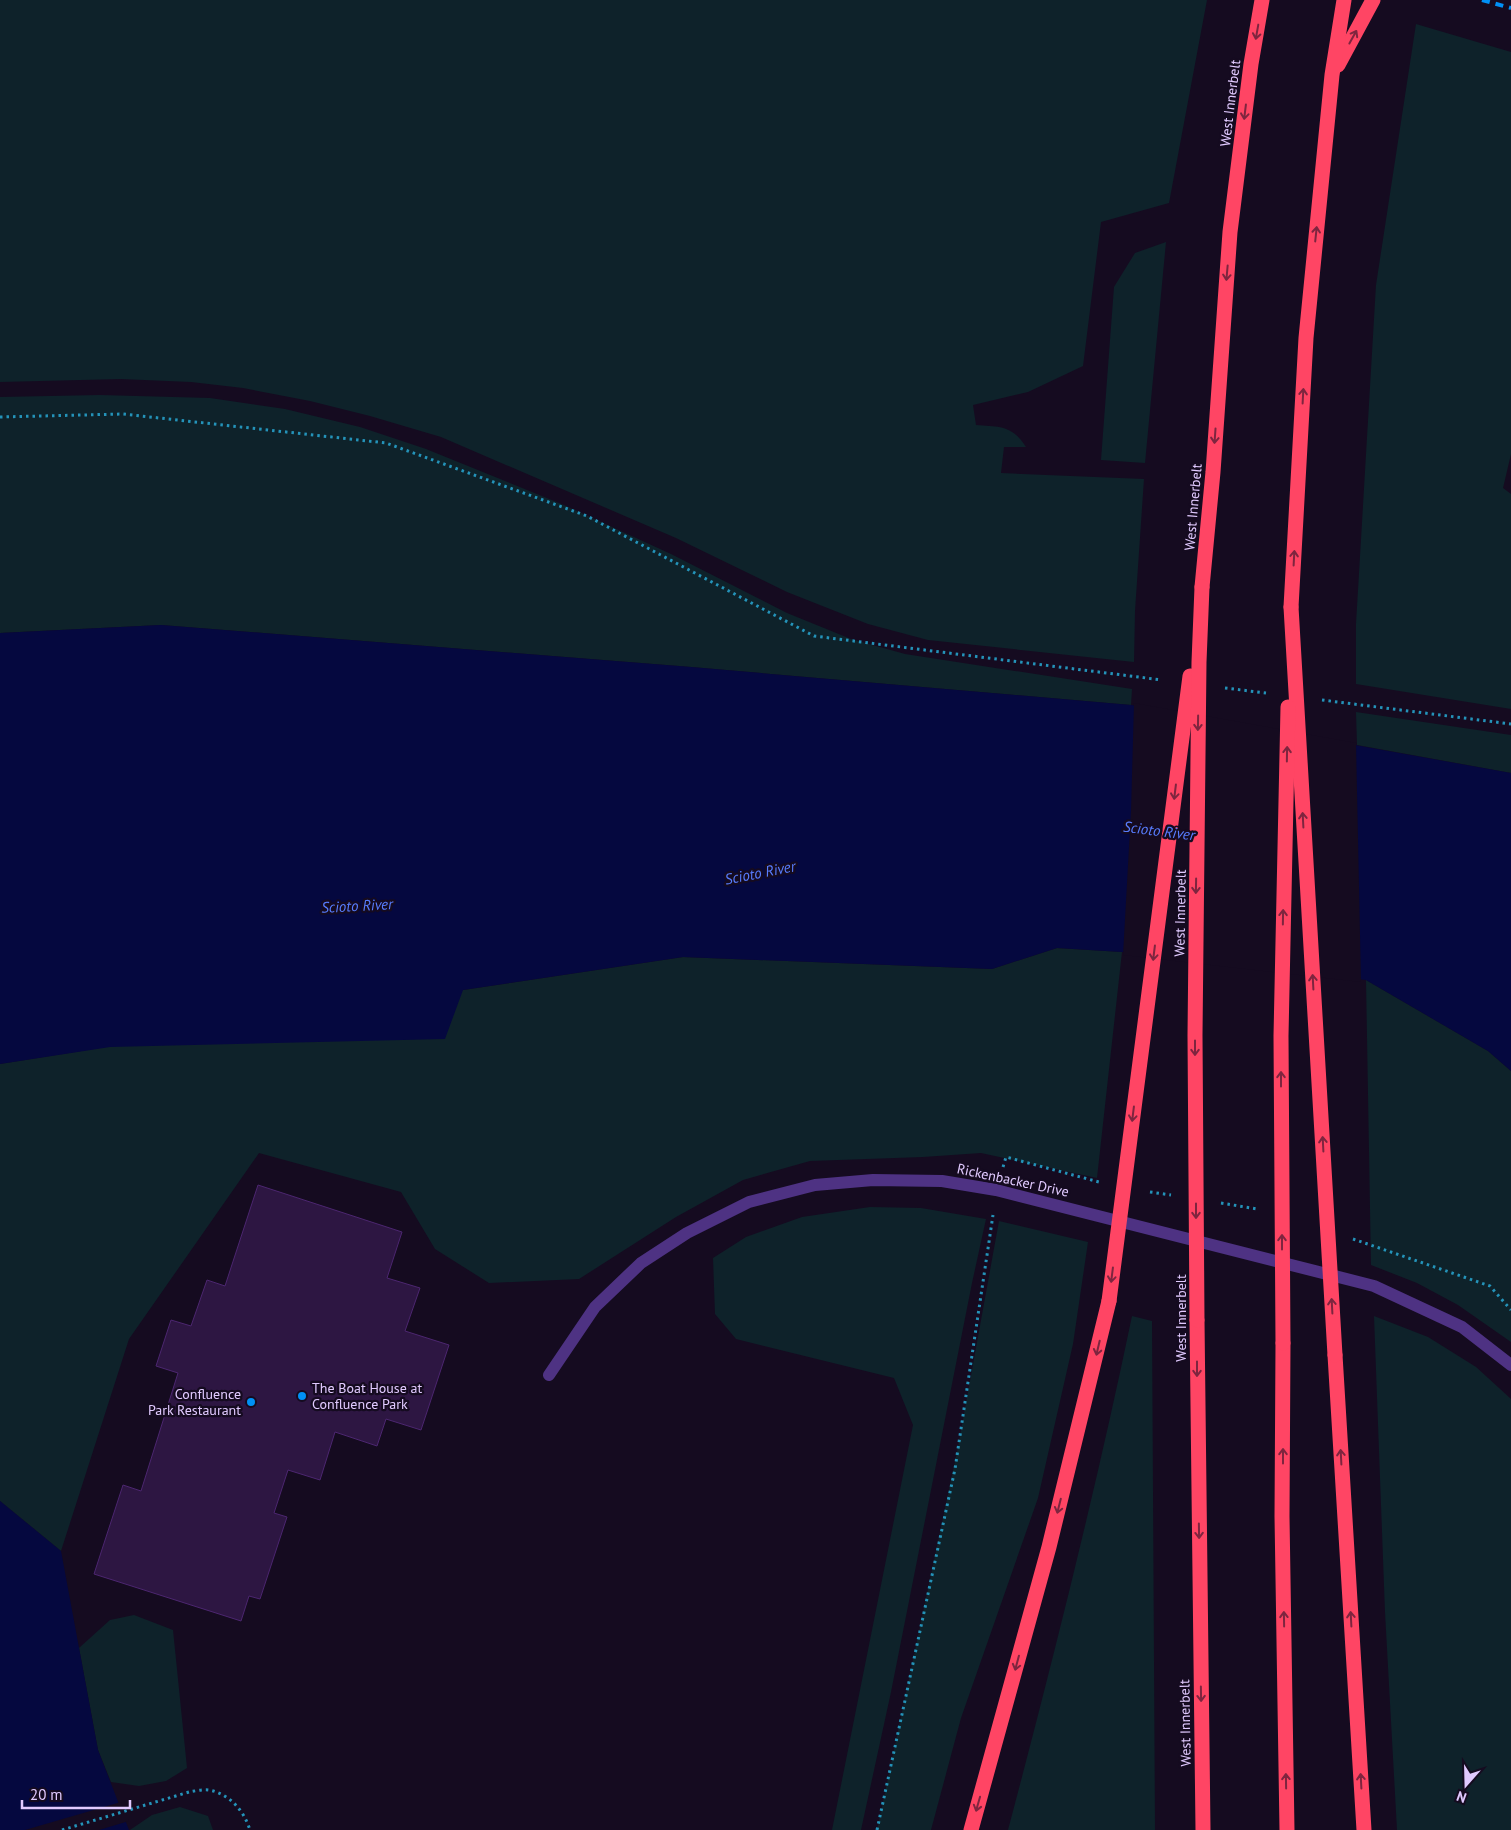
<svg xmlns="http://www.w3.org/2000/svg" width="1511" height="1830" font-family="'PT Sans',sans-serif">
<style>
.green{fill:#0e222a}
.water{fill:#05083f}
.pier{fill:#150b20}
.building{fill:#2d1642;stroke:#4c2670}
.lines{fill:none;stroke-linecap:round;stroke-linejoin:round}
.path{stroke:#2493b9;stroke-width:3;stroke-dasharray:2.5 4;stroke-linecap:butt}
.street{stroke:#4e3283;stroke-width:12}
.highway{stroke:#ff4564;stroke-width:15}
.rail{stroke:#0090f5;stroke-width:4;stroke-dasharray:8 6;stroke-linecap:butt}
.highway-bridge{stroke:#ff4564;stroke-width:15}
.oneway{stroke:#7e253f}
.poi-dot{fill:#0090f5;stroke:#150b20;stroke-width:2}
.labels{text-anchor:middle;stroke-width:4.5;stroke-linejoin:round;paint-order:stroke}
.street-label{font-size:14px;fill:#e1caff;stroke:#150b20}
.poi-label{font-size:14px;fill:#e1caff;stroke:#150b20;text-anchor:start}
.water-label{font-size:15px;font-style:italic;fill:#587dff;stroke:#150b20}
</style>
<rect width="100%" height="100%" fill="#150b20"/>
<g class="green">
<path d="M 0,0 L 1207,0 L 1169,203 L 1101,222 L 1083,366 L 1028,392 L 973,405 L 976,425 C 1000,427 1012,425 1026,447 L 1004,447 L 1001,473 L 1144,479 L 1135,611 L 1134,662 L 928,640 L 868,624 L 787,592 L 676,538 L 441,437 L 370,416 L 310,401 L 243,388 L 191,382 L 121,379 L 0,382 Z"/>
<polygon points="1416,24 1511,52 1511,454 1503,488 1511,494 1511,709 1356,684 1356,624 1376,285"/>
<polygon points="1166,242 1145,463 1101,460 1114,287 1135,253"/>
<polygon points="100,395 210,398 285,409 360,427 426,449 564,505 671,554 787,613 851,639 905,654 1132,689 1131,705 691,667 161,625 0,633 0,397"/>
<polygon points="1356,712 1511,735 1511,773 1357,745"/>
<polygon points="1057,948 1122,952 1097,1178 981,1153 923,1157 810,1161 743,1180 676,1217 579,1279 489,1283 435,1249 401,1192 259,1153 129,1339 61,1551 0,1501 0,1064 463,990 683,957 992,969"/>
<polygon points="1366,980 1488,1051 1511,1071 1511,1342 1458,1305 1417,1283 1371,1265"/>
<polygon points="870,1207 921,1208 986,1219 972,1283 891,1692 861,1830 832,1830 913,1425 894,1378 736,1339 715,1314 713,1258 746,1237 802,1217"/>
<polygon points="999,1221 1088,1242 1073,1344 1038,1498 961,1718 931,1830 877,1830 958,1447"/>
<path d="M 1132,1316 L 1152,1321 L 1155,1830 L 1008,1830 C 1053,1660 1096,1489 1132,1316 Z"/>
<polygon points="1374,1316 1428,1337 1476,1367 1511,1399 1511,1830 1397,1830 1385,1612"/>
<polygon points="134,1615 173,1630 187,1768 166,1781 139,1786 111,1782 98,1750 79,1648 110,1620"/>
<polygon points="180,1807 208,1816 213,1830 130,1830 152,1815"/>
</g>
<g class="water">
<polygon points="161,625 691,667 1131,705 1511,773 1511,1071 1488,1051 1366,980 1122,952 1057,948 992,969 683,957 463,990 445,1039 110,1047 0,1064 0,633"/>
<polygon points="0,1501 61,1551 98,1750 129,1830 0,1830"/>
</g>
<g class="pier">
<polygon points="1134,703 1356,743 1361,982 1123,955 1131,811"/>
<polygon points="121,1802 129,1821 99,1830 25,1830"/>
</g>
<polygon class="building" points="258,1185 402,1232 387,1278 420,1288 405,1331 449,1345 421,1430 386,1419 377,1446 335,1432 320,1480 288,1470 274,1513 287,1517 260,1599 249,1596 241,1621 94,1574 123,1485 141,1491 178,1373 156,1366 171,1320 191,1326 207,1280 225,1286"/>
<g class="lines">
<g class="path">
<polyline points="0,417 123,414 386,443 587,516 814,636 1162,680"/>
<polyline points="1225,688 1266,693"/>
<polyline points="1322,700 1511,724"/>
<polyline points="1003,1167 1006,1157 1099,1182"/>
<polyline points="1150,1192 1171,1195"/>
<polyline points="1221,1203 1257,1209"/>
<polyline points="1353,1239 1490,1286 1511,1310"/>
<path d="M 62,1830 L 189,1792 C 195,1791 203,1789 209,1790 C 230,1794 244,1811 250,1830"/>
<polyline points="877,1830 955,1469 993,1215"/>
</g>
<polyline class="street" points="549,1375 595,1307 641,1263 687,1233 749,1202 815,1185 873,1180 942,1181 996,1190 1374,1286 1462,1327 1511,1365"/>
<g class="highway">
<polyline points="1338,65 1373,0"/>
<polyline points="1202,587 1213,472 1230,232 1251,64 1262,0"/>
<polyline points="1291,607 1306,338 1332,75 1344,0"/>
<polyline points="1197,1320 1203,1830"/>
<polyline points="1283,1343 1282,1516 1287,1830"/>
<polyline points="1335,1355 1364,1830"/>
<polyline points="971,1830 1049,1547 1109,1301"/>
</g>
<polyline class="rail" points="1482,0 1511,8"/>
<g class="highway-bridge">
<polyline points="1291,607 1335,1355"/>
<polyline points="1109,1301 1190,676"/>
<polyline points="1197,1320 1195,1035 1199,662 1202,587"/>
<polyline points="1283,1343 1281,1036 1288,707"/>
</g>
</g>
<defs><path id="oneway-shaft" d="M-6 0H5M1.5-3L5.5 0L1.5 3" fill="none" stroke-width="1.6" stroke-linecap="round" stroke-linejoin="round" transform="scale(1.25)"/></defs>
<g class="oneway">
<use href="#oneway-shaft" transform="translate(1257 32) rotate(100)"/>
<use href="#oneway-shaft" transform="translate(1353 37) rotate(-61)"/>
<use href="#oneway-shaft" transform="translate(1245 112) rotate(97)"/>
<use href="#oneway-shaft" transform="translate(1316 234) rotate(-84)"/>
<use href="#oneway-shaft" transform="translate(1227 273) rotate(95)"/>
<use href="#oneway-shaft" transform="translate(1303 396) rotate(-87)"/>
<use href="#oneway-shaft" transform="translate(1215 436) rotate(94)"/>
<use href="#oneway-shaft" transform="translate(1294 558) rotate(-87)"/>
<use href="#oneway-shaft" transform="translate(1198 723) rotate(91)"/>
<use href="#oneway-shaft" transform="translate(1287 754) rotate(-89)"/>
<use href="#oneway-shaft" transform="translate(1175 792) rotate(97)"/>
<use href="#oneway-shaft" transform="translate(1303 820) rotate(-93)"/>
<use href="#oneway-shaft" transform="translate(1196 886) rotate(91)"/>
<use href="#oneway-shaft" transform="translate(1283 917) rotate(-89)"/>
<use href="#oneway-shaft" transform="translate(1154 953) rotate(97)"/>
<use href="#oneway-shaft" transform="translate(1313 982) rotate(-93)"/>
<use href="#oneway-shaft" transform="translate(1195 1048) rotate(90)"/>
<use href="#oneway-shaft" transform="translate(1281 1079) rotate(-90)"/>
<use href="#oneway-shaft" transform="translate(1133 1114) rotate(97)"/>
<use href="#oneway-shaft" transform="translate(1323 1144) rotate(-93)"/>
<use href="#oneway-shaft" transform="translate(1196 1211) rotate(90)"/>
<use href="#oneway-shaft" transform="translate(1282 1242) rotate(-90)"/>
<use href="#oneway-shaft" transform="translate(1112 1275) rotate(97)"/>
<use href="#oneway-shaft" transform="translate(1332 1306) rotate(-93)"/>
<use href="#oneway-shaft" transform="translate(1098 1348) rotate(103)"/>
<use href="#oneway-shaft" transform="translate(1197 1369) rotate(90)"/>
<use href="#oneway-shaft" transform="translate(1283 1456) rotate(-90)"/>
<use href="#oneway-shaft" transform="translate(1341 1457) rotate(-93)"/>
<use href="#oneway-shaft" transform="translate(1059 1506) rotate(104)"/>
<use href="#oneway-shaft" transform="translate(1199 1531) rotate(89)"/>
<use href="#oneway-shaft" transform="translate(1284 1619) rotate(-91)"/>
<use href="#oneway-shaft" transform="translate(1351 1619) rotate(-93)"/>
<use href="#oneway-shaft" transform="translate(1017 1663) rotate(105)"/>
<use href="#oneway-shaft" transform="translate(1201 1694) rotate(89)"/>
<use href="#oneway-shaft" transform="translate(1286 1781) rotate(-91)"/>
<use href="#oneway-shaft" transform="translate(1361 1781) rotate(-93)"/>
<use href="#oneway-shaft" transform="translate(978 1804) rotate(106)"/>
</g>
<g class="poi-dot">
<circle cx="302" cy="1396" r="5"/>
<circle cx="251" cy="1402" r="5"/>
</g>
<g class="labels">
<g class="street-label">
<text transform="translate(1230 103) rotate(-83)" y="5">West Innerbelt</text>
<text transform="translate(1193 507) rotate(-85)" y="5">West Innerbelt</text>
<text transform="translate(1180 913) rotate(-89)" y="5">West Innerbelt</text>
<text transform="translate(1013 1180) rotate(12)" y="5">Rickenbacker Drive</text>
<text transform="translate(1181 1318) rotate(-90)" y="5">West Innerbelt</text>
<text transform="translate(1185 1723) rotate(-91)" y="5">West Innerbelt</text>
</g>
<g class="poi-label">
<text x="312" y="1393">The Boat House at<tspan x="312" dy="16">Confluence Park</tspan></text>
<text x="241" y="1399" text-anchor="end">Confluence<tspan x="241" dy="16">Park Restaurant</tspan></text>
</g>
<g class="water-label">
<text transform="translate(1159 831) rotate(7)" y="5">Scioto River</text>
<text transform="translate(760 873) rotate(-11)" y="5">Scioto River</text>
<text transform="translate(357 906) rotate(-3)" y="5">Scioto River</text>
</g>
</g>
<g transform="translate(1466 1785) rotate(200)" stroke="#150b20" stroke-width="4" paint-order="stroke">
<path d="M0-4L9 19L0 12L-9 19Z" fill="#e1caff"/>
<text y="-8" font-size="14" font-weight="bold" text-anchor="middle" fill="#e1caff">N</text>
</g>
<path d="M22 1800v8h108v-8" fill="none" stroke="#e1caff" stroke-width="2.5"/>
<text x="30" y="1800" font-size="15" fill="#e1caff" stroke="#150b20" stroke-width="4" paint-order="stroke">20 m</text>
</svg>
